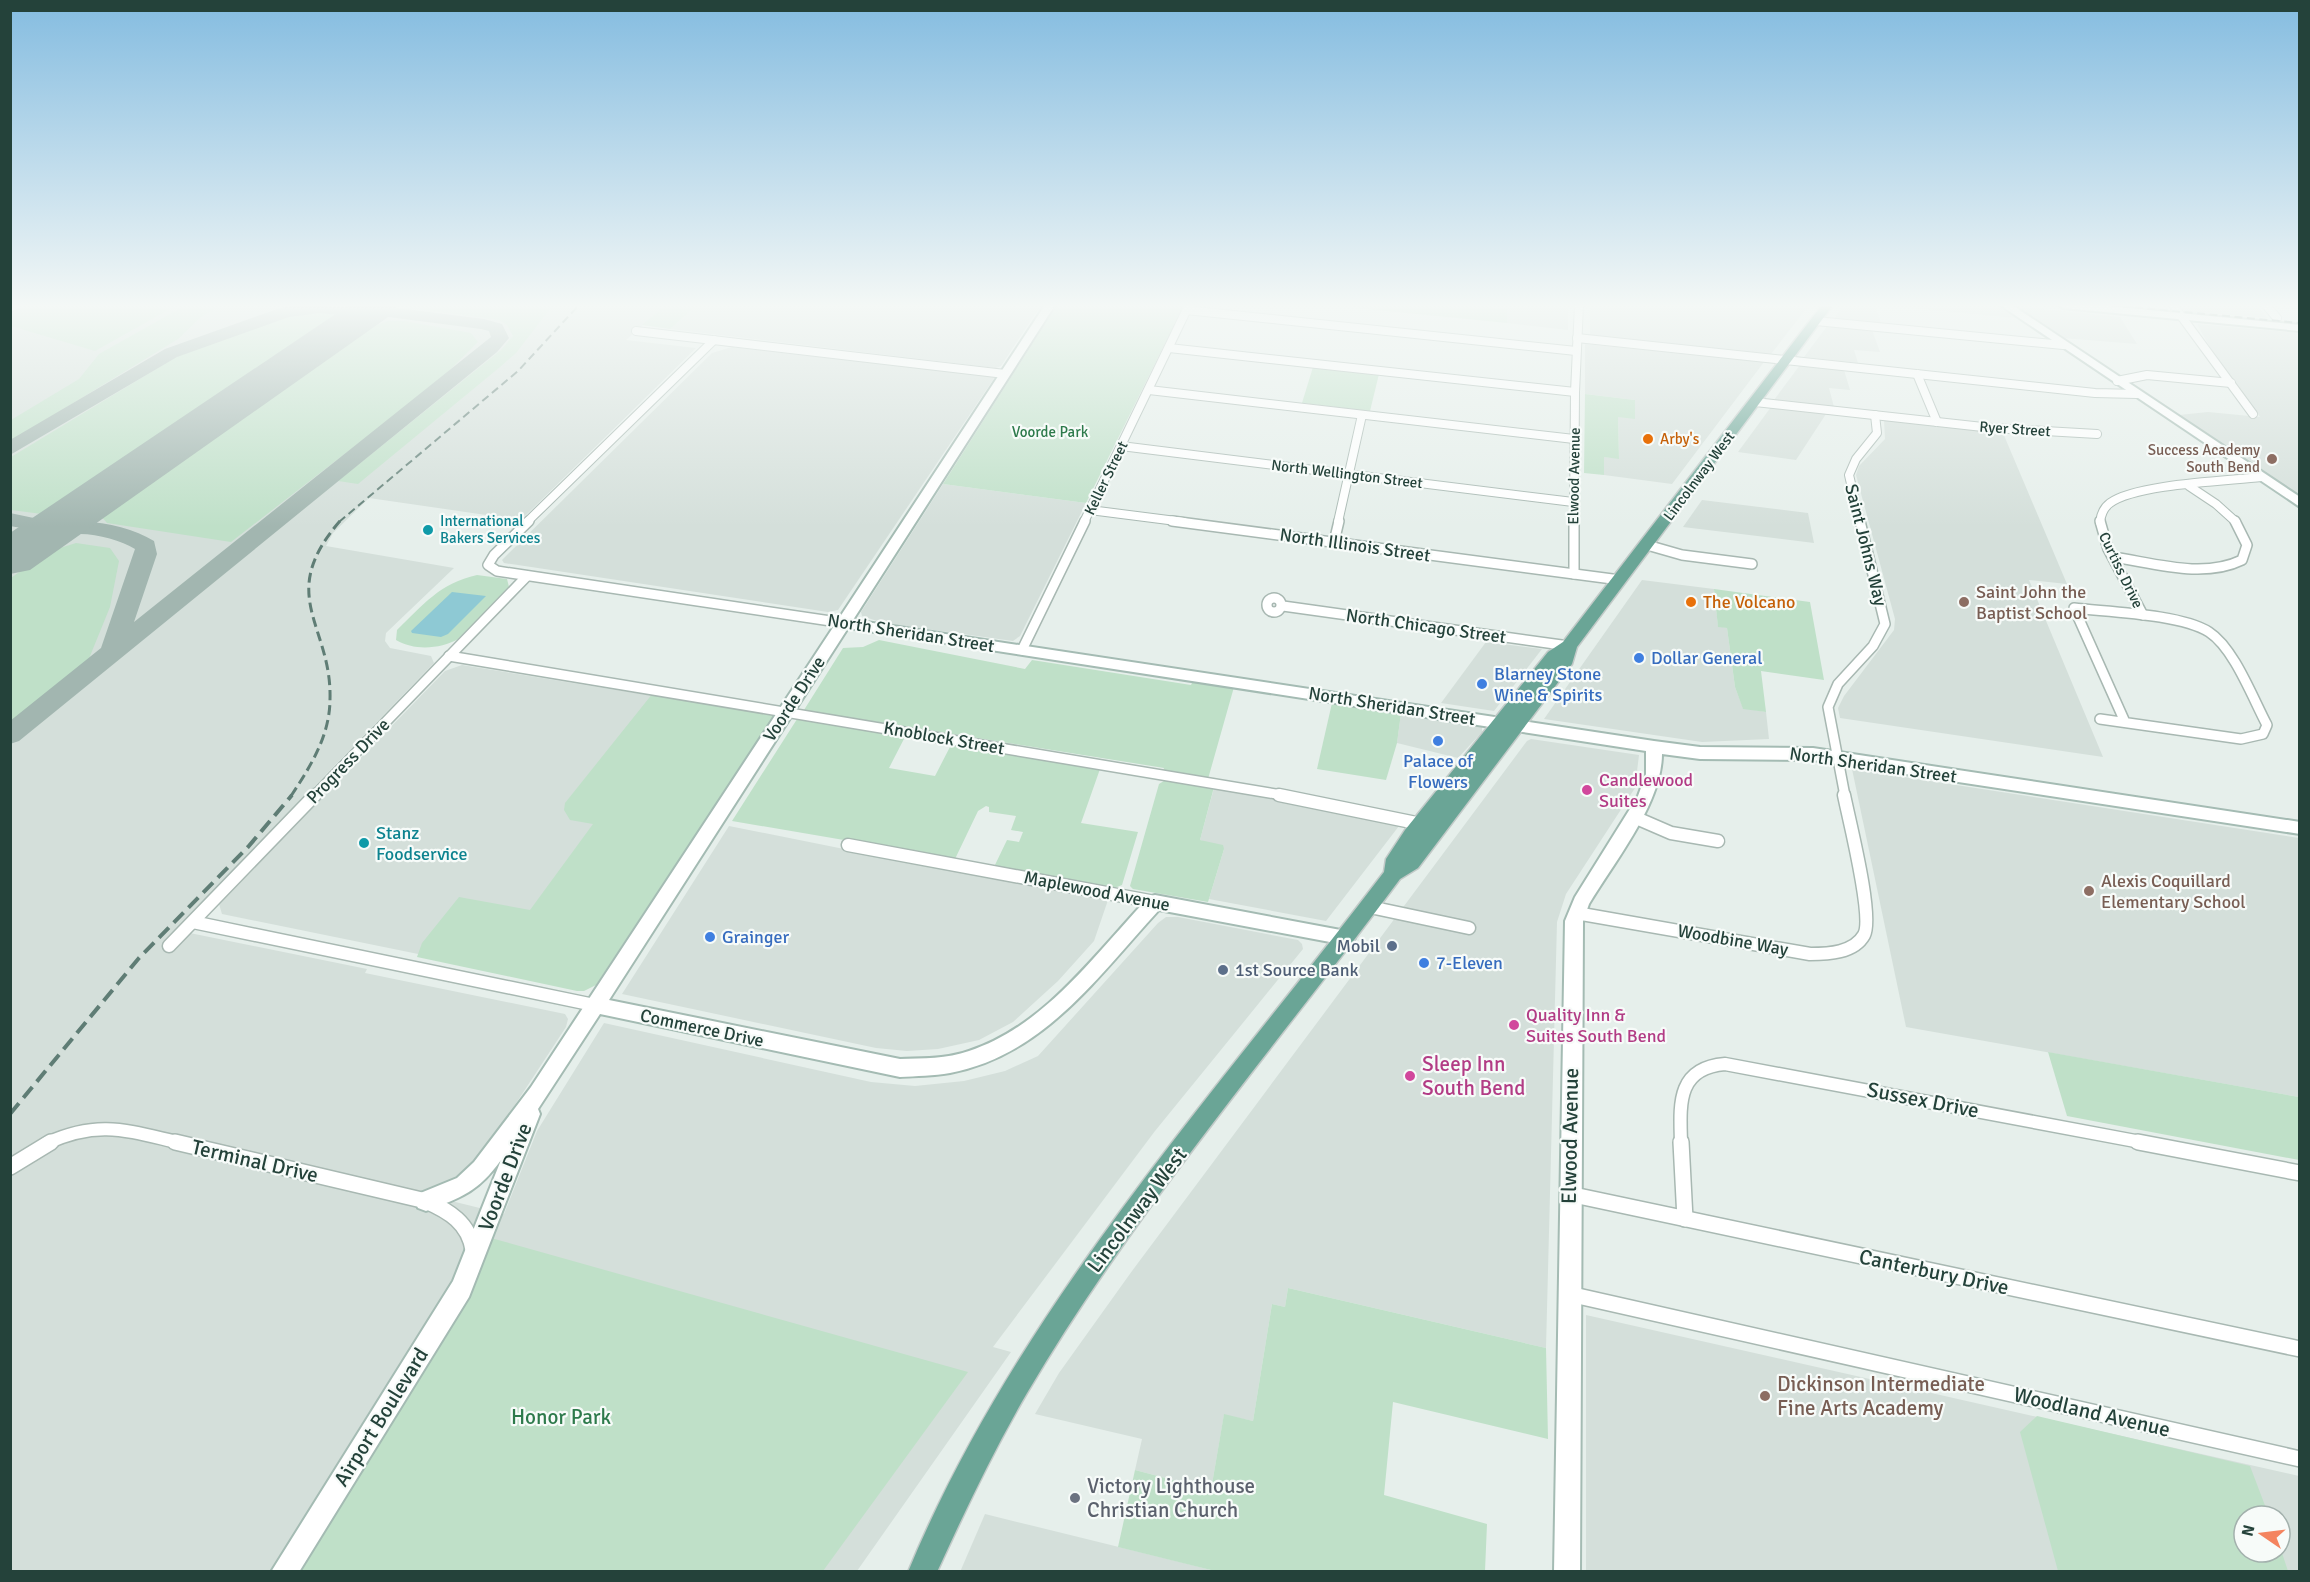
<svg xmlns="http://www.w3.org/2000/svg" width="2310" height="1582" font-family="Signika,sans-serif">
<style>
.built{fill:#d4dfda;fill-rule:evenodd}
.green{fill:#bfe0c8}
.water{fill:#8ec9d4}
.lines{fill:none;stroke-linecap:round;stroke-linejoin:round}
.taxiway{fill:#a2b6b0;fill-rule:evenodd}
.runway{fill:#a2b6b0;fill-rule:evenodd}
.street-far3-casing{stroke:#a8b8b2;stroke-width:10}
.street-far2-casing{stroke:#a8b8b2;stroke-width:12}
.street-far1-casing{stroke:#a8b8b2;stroke-width:15}
.street-casing{stroke:#a8b8b2;stroke-width:18}
.secondary-casing{stroke:#a4bbb3;stroke-width:4}
.primary-casing{stroke:#c2cac8;stroke-width:3}
.street-far3{stroke:#fff;stroke-width:8}
.street-far2{stroke:#fff;stroke-width:9}
.street-far1{stroke:#fff;stroke-width:12}
.street{stroke:#fff;stroke-width:15}
.secondary{fill:#fff;fill-rule:evenodd}
.primary{fill:#6aa596;fill-rule:evenodd}
.rail-far2{stroke:#5f7d75;stroke-width:2;stroke-dasharray:8 4.5;stroke-linecap:butt}
.rail-far1{stroke:#5f7d75;stroke-width:3;stroke-dasharray:10 5;stroke-linecap:butt}
.rail{stroke:#5f7d75;stroke-width:4;stroke-dasharray:14 7;stroke-linecap:butt}
.food-dot{fill:#e8710a;stroke:#f7fbf9;stroke-width:2}
.education-dot{fill:#8d6e63;stroke:#f7fbf9;stroke-width:2}
.culture-dot{fill:#0f9aa8;stroke:#f7fbf9;stroke-width:2}
.shop-dot{fill:#3f7fe0;stroke:#f7fbf9;stroke-width:2}
.hotel-dot{fill:#d1479c;stroke:#f7fbf9;stroke-width:2}
.service-dot{fill:#5c6f8a;stroke:#f7fbf9;stroke-width:2}
.worship-dot{fill:#6b7280;stroke:#f7fbf9;stroke-width:2}
.labels{text-anchor:middle;stroke-width:4.5;stroke-linejoin:round;paint-order:stroke}
.far-street-label{font-size:15px;fill:#24423a;stroke:#f7fbf9}
.far-park-label{font-size:15px;fill:#2d7a4b;stroke:#f7fbf9}
.far-food-label{font-size:15px;fill:#c56008;stroke:#f7fbf9;text-anchor:start}
.far-education-label{font-size:15px;fill:#785e54;stroke:#f7fbf9;text-anchor:end}
.far-culture-label{font-size:15px;fill:#0d838f;stroke:#f7fbf9;text-anchor:start}
.street-label{font-size:18px;fill:#24423a;stroke:#f7fbf9}
.education-label{font-size:18px;fill:#785e54;stroke:#f7fbf9;text-anchor:start}
.food-label{font-size:18px;fill:#c56008;stroke:#f7fbf9;text-anchor:start}
.shop-label{font-size:18px;fill:#366cbe;stroke:#f7fbf9;text-anchor:start}
.hotel-label{font-size:18px;fill:#b23c85;stroke:#f7fbf9;text-anchor:start}
.culture-label{font-size:18px;fill:#0d838f;stroke:#f7fbf9;text-anchor:start}
.service-label{font-size:18px;fill:#4e5e75;stroke:#f7fbf9;text-anchor:end}
.near-hotel-label{font-size:21px;fill:#b23c85;stroke:#f7fbf9;text-anchor:start}
.near-street-label{font-size:21px;fill:#24423a;stroke:#f7fbf9}
.near-education-label{font-size:21px;fill:#785e54;stroke:#f7fbf9;text-anchor:start}
.near-park-label{font-size:21px;fill:#2d7a4b;stroke:#f7fbf9}
.near-worship-label{font-size:21px;fill:#5b616d;stroke:#f7fbf9;text-anchor:start}
</style>
<rect width="100%" height="100%" fill="#e6efeb"/>
<g class="built">
<polygon points="21,305 654,305 664,306 626,340 696,348 521,520 369,498 333,533 326,546 454,568 386,633 385,641 390,648 431,656 434,663 175,930 367,969 365,973 565,1014 568,1019 566,1027 475,1166 455,1182 438,1190 419,1193 504,1214 537,1131 604,1023 871,1082 915,1086 964,1081 1005,1071 1038,1056 1158,923 1166,917 1178,917 1298,940 1302,944 1303,949 1155,1131 993,1347 1011,1352 857,1571 11,1572 10,311"/>
<polygon points="697,305 1041,305 1001,366 996,368 670,329"/>
<polygon points="1493,305 1568,305 1568,330 1507,323 1507,309 1492,308"/>
<polygon points="1590,305 1809,305 1771,354 1590,336"/>
<polygon points="1844,305 1875,306 1881,323 1834,319"/>
<polygon points="1882,305 1996,305 2015,318"/>
<polygon points="2181,305 2256,305 2267,318 2184,311"/>
<polygon points="2022,307 2120,317 2137,344 2063,338 2021,310"/>
<polygon points="2197,324 2299,333 2299,495 2179,415 2208,412 2260,417 2212,351"/>
<polygon points="1828,325 1872,330 1880,352 1854,350 1858,363 1804,357"/>
<polygon points="1585,344 1764,362 1672,484 1604,475 1604,457 1619,458 1618,417 1635,400 1585,394"/>
<polygon points="732,347 995,377 838,610 828,612 504,563 502,560 712,353"/>
<polygon points="1800,365 1844,370 1850,390 1829,388 1834,407 1774,400"/>
<polygon points="1771,407 1826,414 1796,460 1738,452"/>
<polygon points="1884,420 2003,433 2067,584 2029,580 2103,757 1840,718 1838,708 1844,696 1894,630 1895,619 1856,475 1859,466 1885,439"/>
<polygon points="943,484 1086,503 1020,636 1013,641 883,623 862,616 861,612"/>
<polygon points="1702,500 1808,513 1814,543 1683,527"/>
<polygon points="1642,580 1714,589 1718,626 1727,628 1735,687 1743,708 1766,712 1769,739 1702,742 1544,719"/>
<polygon points="1486,642 1542,649 1494,711 1441,703"/>
<polygon points="462,665 764,714 580,987 222,914 219,904 445,671"/>
<polygon points="1401,713 1477,724 1482,727 1482,732 1458,758 1397,743"/>
<polygon points="1531,739 1639,755 1635,788 1566,894 1557,922 1546,1348 1288,1288 1285,1307 1272,1304 1253,1421 1224,1415 1211,1490 1135,1470 1142,1439 1035,1414 1059,1373 1132,1271 1527,741"/>
<polygon points="1852,769 2299,838 2299,1097 1906,1027"/>
<polygon points="1214,788 1317,806 1399,826 1326,921 1209,899 1224,849 1200,840"/>
<polygon points="729,826 844,849 1108,900 1094,941 1058,981 1013,1022 979,1040 938,1049 907,1051 876,1048 622,994"/>
<path d="M 1586,1315 L 2299,1476 L 2299,1571 L 1586,1572 ZM 2244,1516 L 2280,1516 L 2280,1552 L 2244,1552 Z"/>
<polygon points="985,1514 1192,1565 1215,1571 960,1572"/>
</g>
<g class="green">
<polygon points="27,305 177,305 95,351 11,326 11,314"/>
<polygon points="186,305 221,305 201,317 178,339 11,441 11,420 79,379 99,354"/>
<polygon points="553,305 516,353 500,367 358,484 338,481 501,350 513,336 507,325 499,320 398,306"/>
<polygon points="654,305 697,305 670,329 642,325 663,307"/>
<polygon points="1057,305 1184,305 1086,503 943,484"/>
<polygon points="1356,305 1493,305 1493,308 1507,309 1507,323 1356,308"/>
<polygon points="325,313 334,315 335,318 42,514 11,510 11,457 176,357 275,319 300,314"/>
<polygon points="388,321 404,321 471,333 478,342 440,380 231,542 107,523 100,515 366,329"/>
<polygon points="1313,367 1379,374 1370,411 1302,403"/>
<polygon points="1585,394 1635,400 1635,419 1618,417 1619,459 1604,457 1604,475 1584,473"/>
<polygon points="76,543 110,548 119,561 110,607 88,661 11,722 11,578 47,552"/>
<path d="M 477,575 L 507,579 L 509,587 L 458,639 C 441,649 414,651 396,640 L 397,630 C 423,605 440,583 477,575 Z"/>
<polygon points="1714,589 1810,602 1824,680 1761,671 1766,712 1743,709 1735,687 1727,628 1718,627"/>
<polygon points="879,640 1025,669 1032,660 1191,685 1193,681 1234,687 1208,779 1163,771 1164,768 804,710 843,648 863,647"/>
<polygon points="653,693 773,714 773,717 596,985 584,991 577,991 417,957 422,943 459,897 530,910 593,824 570,820 564,810 565,803"/>
<polygon points="1332,703 1401,713 1397,743 1386,780 1317,769"/>
<polygon points="799,716 906,735 889,768 935,776 952,743 1100,769 1081,823 1138,832 1122,885 1112,889 994,867 1007,840 1019,842 1023,832 1011,830 1016,816 989,812 989,807 986,806 978,811 955,859 732,821"/>
<polygon points="1167,779 1214,787 1200,840 1223,845 1224,849 1208,902 1133,889 1130,886 1159,784"/>
<polygon points="2048,1052 2299,1097 2299,1160 2067,1116"/>
<polygon points="491,1238 968,1372 823,1571 283,1572"/>
<polygon points="1288,1288 1546,1348 1548,1439 1393,1402 1384,1495 1487,1524 1485,1571 1215,1571 1118,1547 1135,1470 1211,1490 1224,1414 1253,1421 1272,1304 1285,1307"/>
<polygon points="2037,1416 2250,1466 2269,1516 2244,1516 2244,1552 2280,1552 2280,1547 2288,1571 2058,1571 2020,1432"/>
</g>
<polygon class="water" points="452,592 486,596 448,634 441,637 412,633 411,631"/>
<g class="lines">
<path class="taxiway" d="M 299,305 L 363,308 L 373,305 L 484,319 L 502,324 L 509,338 L 497,352 L 19,741 L 10,744 L 10,721 L 101,648 L 135,549 C 118,539 85,530 65,536 C 50,541 38,554 21,550 L 18,545 L 27,529 L 10,526 L 10,513 L 48,521 L 50,527 C 81,516 127,524 154,541 L 157,554 L 134,622 L 491,337 L 489,331 L 481,329 L 373,315 L 366,318 L 320,313 L 289,317 L 177,357 L 10,455 L 10,440 L 165,349 L 280,308 Z"/>
<polygon class="runway" points="349,305 397,306 391,315 30,570 10,574 10,533"/>
<defs>
<g id="street-far3">
<polyline points="2173,305 2253,414"/>
<polyline points="2266,305 2277,318"/>
<polyline points="10,308 16,305"/>
<polyline points="1186,310 1576,351"/>
<polyline points="1816,321 2063,345"/>
<polyline points="636,331 1005,374"/>
<polyline points="1577,338 2095,393 2137,394"/>
<polyline points="1169,348 1575,392"/>
<polyline points="1917,374 1937,422"/>
<polyline points="2117,381 2147,375 2231,383"/>
<polyline points="1149,390 1574,439"/>
<polyline points="1755,402 1992,428 2097,434"/>
<polyline points="1121,446 1573,502"/>
<polyline points="2189,486 2216,504 2236,522"/>
<polyline points="1090,510 1184,522"/>
<polyline points="527,522 714,340"/>
<polyline points="1084,522 1189,305"/>
<polyline points="1338,522 1362,415"/>
<polyline points="1574,522 1575,392 1579,305"/>
<polyline points="1860,522 1849,475 1856,459 1877,433 1875,415"/>
<path d="M 2100,522 C 2101,514 2103,508 2110,503 C 2136,484 2226,481 2261,477"/>
</g>
<g id="street-far2">
<polyline points="529,521 494,555 488,565 497,571 844,623"/>
<polyline points="1172,521 1620,580"/>
<polyline points="2100,521 2108,549 2143,615"/>
<polyline points="1334,542 1339,521"/>
<polyline points="1647,545 1682,555 1752,564"/>
<path d="M 2113,557 C 2154,563 2203,579 2242,560 L 2247,545 L 2235,521"/>
<polyline points="1574,574 1574,521"/>
<circle cx="1274" cy="605" r="7"/>
<polyline points="1283,606 1569,646"/>
<polyline points="1022,650 1085,521"/>
<polyline points="449,656 1288,796"/>
<path d="M 2100,719 L 2241,739 L 2263,734 L 2267,725 C 2253,699 2234,648 2209,632 C 2181,614 2108,612 2074,608 L 2125,722"/>
<polyline points="314,796 527,576"/>
<polyline points="1845,796 1828,707 1838,684 1873,646 1885,624 1860,521"/>
</g>
<g id="street-far1">
<polyline points="1279,795 1426,825"/>
<polyline points="1634,817 1671,833 1718,841"/>
<polyline points="848,845 1155,902"/>
<polyline points="1370,907 1469,928"/>
<path d="M 1576,913 L 1810,954 C 1828,954 1854,953 1864,935 C 1874,917 1849,820 1844,795"/>
<polyline points="193,922 594,1005"/>
<polyline points="169,946 315,795"/>
<path d="M 47,1143 C 100,1119 128,1131 181,1143"/>
<path d="M 1681,1143 C 1680,1105 1676,1068 1725,1064 L 2146,1143"/>
</g>
<g id="street">
<path d="M 175,1142 L 426,1201 C 449,1211 469,1223 473,1250"/>
<polyline points="1681,1142 1685,1219"/>
<polyline points="2138,1142 2300,1173"/>
<polyline points="10,1167 51,1142"/>
<polyline points="1569,1194 2300,1349"/>
<polyline points="1569,1294 2300,1459"/>
</g>
<g id="secondary">
<path d="M 1045,305 L 1055,305 L 853,620 L 1654,741 L 1700,747 L 1813,748 L 2300,822 L 2300,834 L 1813,760 L 1700,759 L 1662,754 C 1662,803 1615,861 1589,904 L 1583,921 L 1580,1572 L 1554,1572 L 1565,921 L 1575,897 L 1638,796 L 1646,774 L 1646,751 L 848,628 L 609,1000 L 900,1059 C 923,1058 947,1059 969,1051 C 1045,1026 1095,954 1149,897 L 1155,895 L 1346,931 L 1352,933 L 1355,938 L 1352,943 L 1346,945 L 1159,910 C 1098,976 1044,1055 950,1073 C 934,1076 916,1076 900,1077 L 600,1014 L 538,1109 L 540,1114 L 469,1297 L 299,1572 L 271,1572 L 453,1281 L 501,1160 C 478,1192 462,1197 426,1211 L 418,1208 L 415,1201 L 418,1194 L 457,1178 L 474,1162 L 531,1087 Z"/>
<polygon points="2000,305 2012,305 2300,497 2300,507"/>
<polygon points="2058,305 2098,305 2300,325 2300,331 2063,308"/>
</g>
<path id="primary" d="M 1822,305 L 1833,305 L 1577,647 L 1572,664 L 1418,868 L 1400,879 C 1274,1049 1134,1211 1027,1393 C 993,1451 965,1511 937,1572 L 908,1572 C 1017,1309 1214,1096 1384,872 L 1386,859 L 1405,830 L 1548,652 L 1563,642 Z"/>
</defs>
<use href="#street-far3" class="street-far3-casing"/>
<use href="#street-far2" class="street-far2-casing"/>
<use href="#street-far1" class="street-far1-casing"/>
<use href="#street" class="street-casing"/>
<use href="#secondary" class="secondary-casing"/>
<use href="#primary" class="primary-casing"/>
<use href="#street-far3" class="street-far3"/>
<use href="#street-far2" class="street-far2"/>
<use href="#street-far1" class="street-far1"/>
<use href="#street" class="street"/>
<use href="#secondary" class="secondary"/>
<use href="#primary" class="primary"/>
<g class="rail-far2">
<polyline points="2110,305 2300,323"/>
<polyline points="339,522 518,371 579,305"/>
</g>
<path class="rail-far1" d="M 291,796 C 310,767 330,736 330,699 C 332,625 275,596 340,521"/>
<polyline class="rail" points="10,1114 139,958 248,847 292,795"/>
</g>
<linearGradient id="sky" x2="0" y2="1"><stop stop-color="#84bce0"/><stop offset="0.58" stop-color="#f4f8f6"/><stop offset="1" stop-color="#f4f8f6" stop-opacity="0"/></linearGradient>
<rect width="2310" height="527" fill="url(#sky)"/>
<g class="food-dot">
<circle cx="1648" cy="439" r="6"/>
<circle cx="1691" cy="602" r="6"/>
</g>
<g class="education-dot">
<circle cx="2272" cy="459" r="6"/>
<circle cx="1964" cy="602" r="6"/>
<circle cx="2089" cy="891" r="6"/>
<circle cx="1765" cy="1396" r="6"/>
</g>
<g class="culture-dot">
<circle cx="428" cy="530" r="6"/>
<circle cx="364" cy="843" r="6"/>
</g>
<g class="shop-dot">
<circle cx="1639" cy="658" r="6"/>
<circle cx="1482" cy="684" r="6"/>
<circle cx="1438" cy="741" r="6"/>
<circle cx="710" cy="937" r="6"/>
<circle cx="1424" cy="963" r="6"/>
</g>
<g class="hotel-dot">
<circle cx="1587" cy="790" r="6"/>
<circle cx="1514" cy="1025" r="6"/>
<circle cx="1410" cy="1076" r="6"/>
</g>
<g class="service-dot">
<circle cx="1392" cy="946" r="6"/>
<circle cx="1223" cy="970" r="6"/>
</g>
<circle class="worship-dot" cx="1075" cy="1498" r="6"/>
<g class="labels">
<g class="far-street-label">
<text transform="translate(2015 429) rotate(4)" y="5">Ryer Street</text>
<text transform="translate(1347 474) rotate(7)" y="5">North Wellington Street</text>
<text transform="translate(1574 476) rotate(-89)" y="5">Elwood Avenue</text>
<text transform="translate(1699 476) rotate(-53)" y="5">Lincolnway West</text>
<text transform="translate(1106 478) rotate(-64)" y="5">Keller Street</text>
<text transform="translate(2121 570) rotate(64)" y="5">Curtiss Drive</text>
</g>
<g class="far-park-label">
<text x="1050" y="437">Voorde Park</text>
</g>
<g class="far-food-label">
<text x="1660" y="444">Arby's</text>
</g>
<g class="far-education-label">
<text x="2260" y="455">Success Academy<tspan x="2260" dy="17">South Bend</tspan></text>
</g>
<g class="far-culture-label">
<text x="440" y="526">International<tspan x="440" dy="17">Bakers Services</tspan></text>
</g>
<g class="street-label">
<text transform="translate(1355 545) rotate(8)" y="6">North Illinois Street</text>
<text transform="translate(1866 545) rotate(76)" y="6">Saint Johns Way</text>
<text transform="translate(1426 626) rotate(8)" y="6">North Chicago Street</text>
<text transform="translate(911 633) rotate(9)" y="6">North Sheridan Street</text>
<text transform="translate(794 699) rotate(-57)" y="6">Voorde Drive</text>
<text transform="translate(1392 706) rotate(9)" y="6">North Sheridan Street</text>
<text transform="translate(944 738) rotate(10)" y="6">Knoblock Street</text>
<text transform="translate(348 761) rotate(-46)" y="6">Progress Drive</text>
<text transform="translate(1873 765) rotate(8)" y="6">North Sheridan Street</text>
<text transform="translate(1097 891) rotate(11)" y="6">Maplewood Avenue</text>
<text transform="translate(1733 940) rotate(10)" y="6">Woodbine Way</text>
<text transform="translate(702 1028) rotate(12)" y="6">Commerce Drive</text>
</g>
<g class="education-label">
<text x="1976" y="598">Saint John the<tspan x="1976" dy="21">Baptist School</tspan></text>
<text x="2101" y="887">Alexis Coquillard<tspan x="2101" dy="21">Elementary School</tspan></text>
</g>
<g class="food-label">
<text x="1703" y="608">The Volcano</text>
</g>
<g class="shop-label">
<text x="1651" y="664">Dollar General</text>
<text x="1494" y="680">Blarney Stone<tspan x="1494" dy="21">Wine &amp; Spirits</tspan></text>
<text x="1438" y="767" text-anchor="middle">Palace of<tspan x="1438" dy="21">Flowers</tspan></text>
<text x="722" y="943">Grainger</text>
<text x="1436" y="969">7-Eleven</text>
</g>
<g class="hotel-label">
<text x="1599" y="786">Candlewood<tspan x="1599" dy="21">Suites</tspan></text>
<text x="1526" y="1021">Quality Inn &amp;<tspan x="1526" dy="21">Suites South Bend</tspan></text>
</g>
<g class="culture-label">
<text x="376" y="839">Stanz<tspan x="376" dy="21">Foodservice</tspan></text>
</g>
<g class="service-label">
<text x="1380" y="952">Mobil</text>
<text x="1235" y="976" text-anchor="start">1st Source Bank</text>
</g>
<g class="near-hotel-label">
<text x="1422" y="1071">Sleep Inn<tspan x="1422" dy="24">South Bend</tspan></text>
</g>
<g class="near-street-label">
<text transform="translate(1923 1100) rotate(11)" y="7">Sussex Drive</text>
<text transform="translate(1570 1136) rotate(-89)" y="7">Elwood Avenue</text>
<text transform="translate(255 1161) rotate(13)" y="7">Terminal Drive</text>
<text transform="translate(505 1177) rotate(-69)" y="7">Voorde Drive</text>
<text transform="translate(1137 1210) rotate(-53)" y="7">Lincolnway West</text>
<text transform="translate(1934 1272) rotate(12)" y="7">Canterbury Drive</text>
<text transform="translate(2092 1412) rotate(13)" y="7">Woodland Avenue</text>
<text transform="translate(381 1417) rotate(-58)" y="7">Airport Boulevard</text>
</g>
<g class="near-education-label">
<text x="1777" y="1391">Dickinson Intermediate<tspan x="1777" dy="24">Fine Arts Academy</tspan></text>
</g>
<g class="near-park-label">
<text x="561" y="1424">Honor Park</text>
</g>
<g class="near-worship-label">
<text x="1087" y="1493">Victory Lighthouse<tspan x="1087" dy="24">Christian Church</tspan></text>
</g>
</g>
<rect width="2310" height="1582" fill="none" stroke="#24423a" stroke-width="24"/>
<g transform="translate(2262 1534) rotate(284)"><circle r="28" fill="#f7fbf9" stroke="#a3b1ad" stroke-width="1.5"/>
<path d="M0-4.5L10 22L0 15L-10 22Z" fill="#f4845f"/>
<text y="-9" font-size="16" font-weight="bold" text-anchor="middle" fill="#24423a">N</text>
</g>
</svg>
